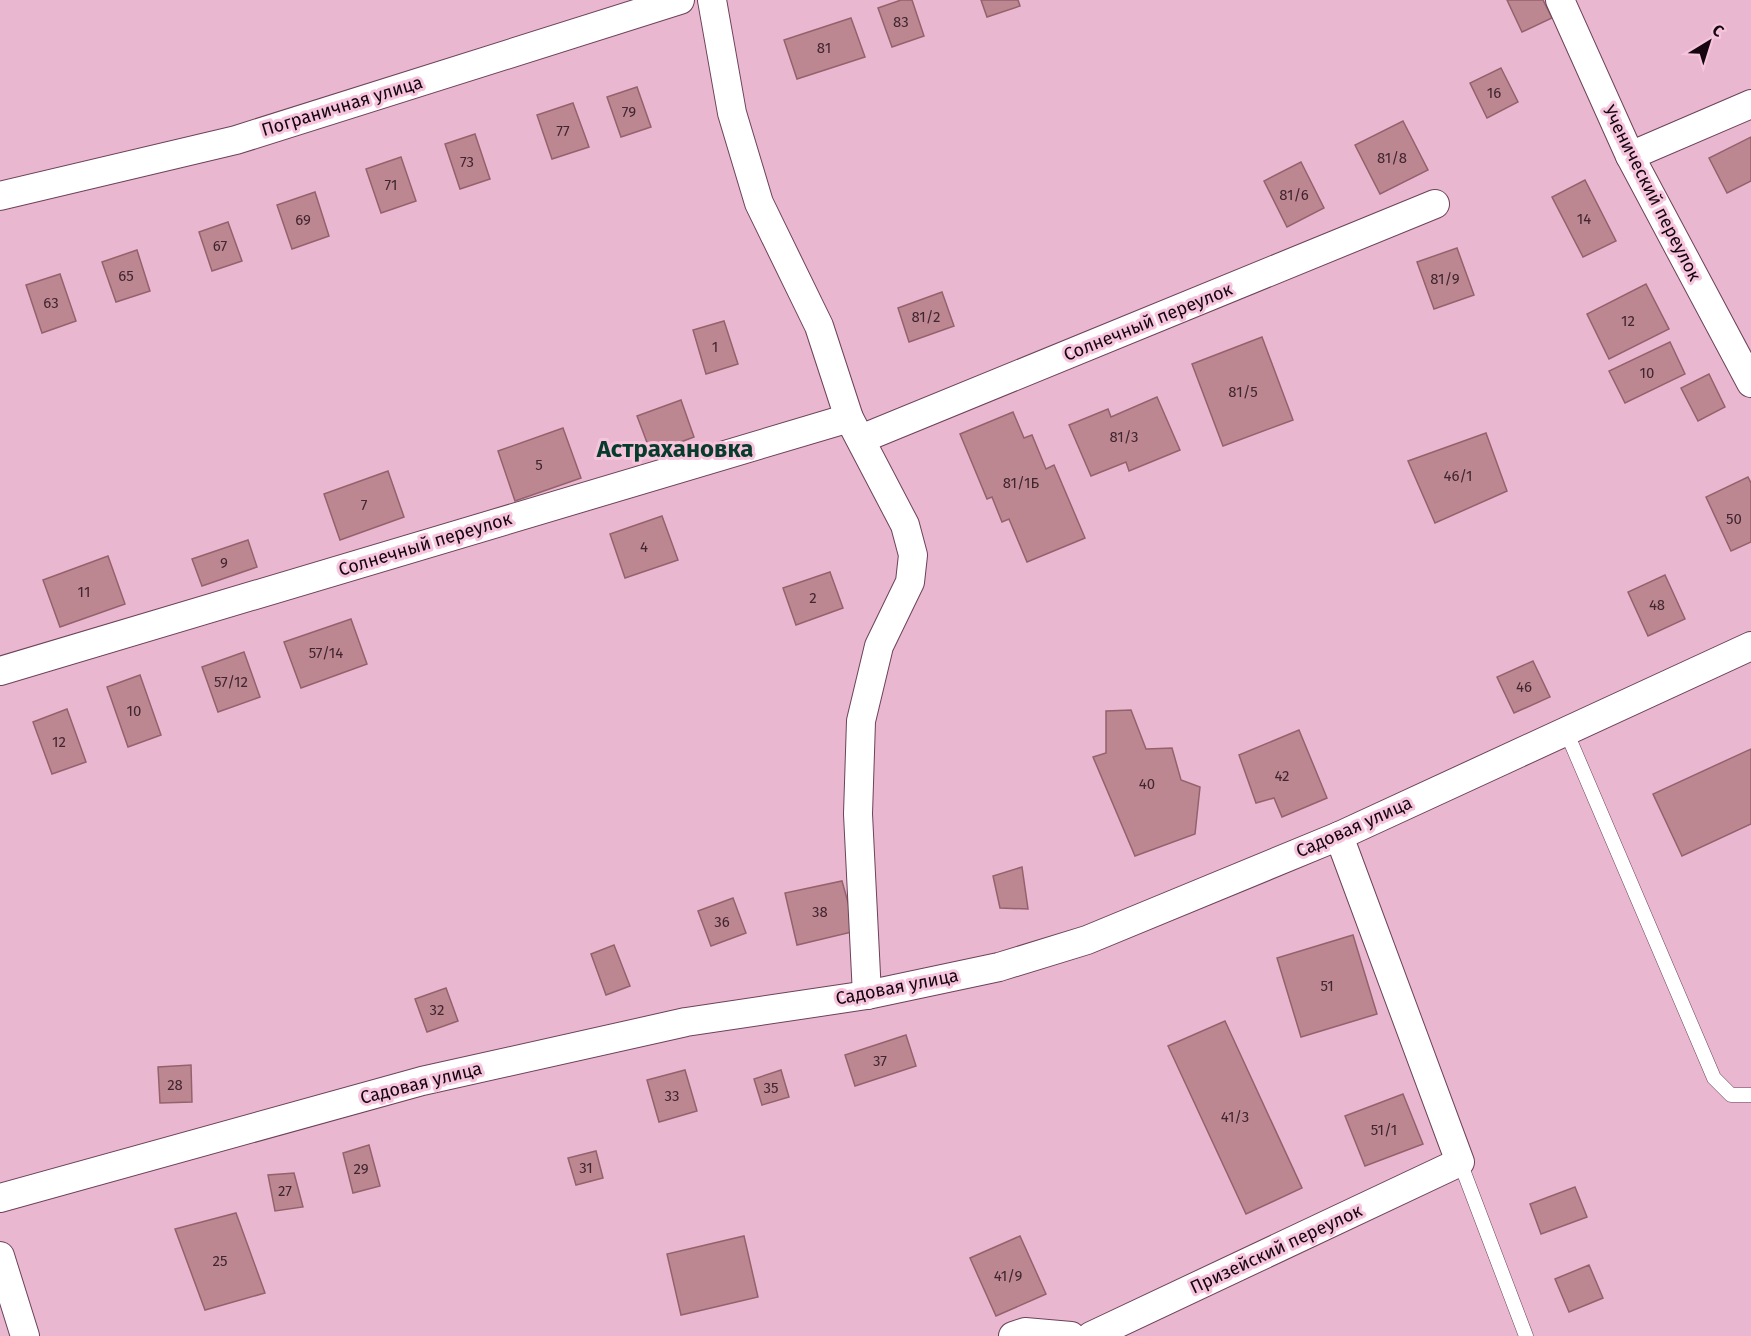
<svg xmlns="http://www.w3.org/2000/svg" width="1751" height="1336" font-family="'Fira Sans',sans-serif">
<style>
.building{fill:#bc8791;stroke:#94626c;stroke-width:1.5}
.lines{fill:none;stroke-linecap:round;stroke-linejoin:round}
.service-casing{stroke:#6c4259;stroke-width:15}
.minor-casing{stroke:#6c4259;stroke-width:30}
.service{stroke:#fff;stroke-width:14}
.minor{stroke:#fff;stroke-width:28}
.labels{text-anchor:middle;stroke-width:6;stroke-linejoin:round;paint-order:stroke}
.number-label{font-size:15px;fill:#402630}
.street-label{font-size:18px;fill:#16060f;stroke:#f6c4dd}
.district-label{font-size:24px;font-weight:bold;fill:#073b2b;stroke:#f6c4dd}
</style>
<rect width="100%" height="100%" fill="#e9b7d0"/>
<g class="building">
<polygon points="901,0 912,0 924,36 892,47 878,8"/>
<polygon points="981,0 1018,0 1020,6 987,17"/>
<polygon points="1507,0 1543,0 1552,18 1522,32"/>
<polygon points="851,18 865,57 797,79 784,40"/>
<polygon points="1501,68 1518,102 1487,118 1470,83"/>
<polygon points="637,87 651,127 621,137 607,97"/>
<polygon points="573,103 589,147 552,159 537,115"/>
<polygon points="1403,121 1428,170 1380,194 1355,145"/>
<polygon points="475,134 490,179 460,189 445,144"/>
<polygon points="1751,137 1751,181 1727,193 1709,158"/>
<polygon points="401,157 416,201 381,213 366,169"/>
<polygon points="1301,162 1324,208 1287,227 1264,181"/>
<polygon points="1585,180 1616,241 1583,257 1552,197"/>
<polygon points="315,192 329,236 292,249 277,205"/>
<polygon points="228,222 242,261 212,271 199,232"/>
<polygon points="1457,248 1474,295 1434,309 1417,262"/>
<polygon points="137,250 150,291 116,302 102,262"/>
<polygon points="60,274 76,321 42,333 26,285"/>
<polygon points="1646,284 1669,329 1609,359 1587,314"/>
<polygon points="942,292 954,326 909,342 898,308"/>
<polygon points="724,321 738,364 706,374 693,330"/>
<polygon points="1262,337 1293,420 1223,446 1192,364"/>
<polygon points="1670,342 1685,374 1625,403 1609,371"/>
<polygon points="1709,374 1725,407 1698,421 1681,388"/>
<polygon points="1157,397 1180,450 1129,471 1126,462 1091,476 1069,425 1108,409 1111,417"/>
<polygon points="681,400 694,437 651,453 637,416"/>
<polygon points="1013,412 1024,438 1032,435 1046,469 1054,465 1085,538 1027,562 1009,519 1002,522 992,497 987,499 960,434"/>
<polygon points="563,428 581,478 515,501 498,451"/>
<polygon points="1486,433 1507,491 1435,523 1408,461"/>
<polygon points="388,471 404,517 340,540 324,494"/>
<polygon points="1748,477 1751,483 1751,542 1731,551 1706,497"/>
<polygon points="662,516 678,560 625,578 610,534"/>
<polygon points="248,540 257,567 202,586 192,559"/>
<polygon points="108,556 125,604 60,627 43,580"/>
<polygon points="830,572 843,608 796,625 783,588"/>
<polygon points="1665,575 1685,619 1648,636 1628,592"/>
<polygon points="351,619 367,664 301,688 284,642"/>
<polygon points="244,652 260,697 218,712 202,667"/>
<polygon points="1533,661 1550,697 1514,713 1497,677"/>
<polygon points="140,675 161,735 128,747 107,687"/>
<polygon points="67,709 86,762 52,774 33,722"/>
<polygon points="1131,710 1146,749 1172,748 1181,780 1200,787 1195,834 1135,856 1093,757 1106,753 1106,711"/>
<polygon points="1299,730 1327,798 1282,817 1274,798 1256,803 1239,755"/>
<polygon points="1751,749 1751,824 1682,856 1653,794"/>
<polygon points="1022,867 1028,909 1000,908 993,876"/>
<polygon points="842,881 856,931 797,945 785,893"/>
<polygon points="733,898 746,933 711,946 698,911"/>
<polygon points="1353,935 1377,1014 1301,1037 1277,958"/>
<polygon points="614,945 630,986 606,995 591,954"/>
<polygon points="446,988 458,1021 427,1032 415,999"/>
<polygon points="1225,1021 1302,1188 1246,1214 1168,1046"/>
<polygon points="906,1035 916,1066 855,1086 845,1055"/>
<polygon points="191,1065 192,1102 160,1103 158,1067"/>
<polygon points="685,1070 697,1111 659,1122 647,1080"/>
<polygon points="781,1070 789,1097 762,1105 754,1079"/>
<polygon points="1403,1094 1423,1144 1365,1166 1345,1116"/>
<polygon points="369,1145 380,1186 353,1193 343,1153"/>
<polygon points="596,1151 603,1178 576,1185 568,1158"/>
<polygon points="294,1173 303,1207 275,1211 268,1175"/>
<polygon points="1575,1187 1587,1217 1541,1234 1530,1204"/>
<polygon points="236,1213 265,1293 205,1310 175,1229"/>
<polygon points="744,1236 758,1297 681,1315 667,1254"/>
<polygon points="1020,1236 1046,1294 996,1316 970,1258"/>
<polygon points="1589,1265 1603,1298 1569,1312 1555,1279"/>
</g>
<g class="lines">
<defs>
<g id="service">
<polyline points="1566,731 1714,1078 1731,1095 1751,1095"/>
<polyline points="1460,1162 1526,1336"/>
</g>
<g id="minor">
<polyline points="712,0 732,113 759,203 819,326 849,418 905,525 913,555 910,582 879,646 861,721 858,814 867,995"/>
<polyline points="1560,0 1630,156 1751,383"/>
<polyline points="1630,156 1751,104"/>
<polyline points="0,196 236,140 680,0"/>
<polyline points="861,439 1435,204"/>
<polyline points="0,671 849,418"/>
<polyline points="0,1198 422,1081 686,1022 867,995 999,967 1087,940 1339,836 1751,646"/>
<polyline points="0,1256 25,1336"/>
<polyline points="1013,1336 1025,1332 1071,1336"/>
<polyline points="1091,1336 1460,1162 1339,836"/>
</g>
</defs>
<use href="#service" class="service-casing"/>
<use href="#minor" class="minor-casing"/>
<use href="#service" class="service"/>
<use href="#minor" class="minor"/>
</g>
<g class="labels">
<g class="number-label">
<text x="901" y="27">83</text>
<text x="824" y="53">81</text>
<text x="1494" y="98">16</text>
<text x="629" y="117">79</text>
<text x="563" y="136">77</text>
<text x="1392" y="163">81/8</text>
<text x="467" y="167">73</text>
<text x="391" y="190">71</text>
<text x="1294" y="200">81/6</text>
<text x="1584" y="224">14</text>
<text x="303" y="225">69</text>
<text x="220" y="251">67</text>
<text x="126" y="281">65</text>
<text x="1445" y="284">81/9</text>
<text x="51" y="308">63</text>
<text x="926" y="322">81/2</text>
<text x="1628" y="326">12</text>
<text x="715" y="352">1</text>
<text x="1647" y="378">10</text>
<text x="1243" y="397">81/5</text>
<text x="1124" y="442">81/3</text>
<text x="539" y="470">5</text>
<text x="1458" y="481">46/1</text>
<text x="1021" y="488">81/1Б</text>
<text x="364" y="510">7</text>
<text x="1734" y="524">50</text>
<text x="644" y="552">4</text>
<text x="224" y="568">9</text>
<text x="84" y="597">11</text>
<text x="813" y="603">2</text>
<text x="1657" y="610">48</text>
<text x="326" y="658">57/14</text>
<text x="231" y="687">57/12</text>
<text x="1524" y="692">46</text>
<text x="134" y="716">10</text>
<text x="59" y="747">12</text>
<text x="1282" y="781">42</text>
<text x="1147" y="789">40</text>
<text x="820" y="917">38</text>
<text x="722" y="927">36</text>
<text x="1327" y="991">51</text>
<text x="437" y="1015">32</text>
<text x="880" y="1066">37</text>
<text x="175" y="1090">28</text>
<text x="771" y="1093">35</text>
<text x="672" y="1101">33</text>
<text x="1235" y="1122">41/3</text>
<text x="1384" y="1135">51/1</text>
<text x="586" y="1173">31</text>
<text x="361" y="1174">29</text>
<text x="285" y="1196">27</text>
<text x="220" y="1266">25</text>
<text x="1008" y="1281">41/9</text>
</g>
<g class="street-label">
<text transform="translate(342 106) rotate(-17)" y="6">Пограничная улица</text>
<text transform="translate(1652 193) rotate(63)" y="6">Ученический переулок</text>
<text transform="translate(1148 322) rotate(-22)" y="6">Солнечный переулок</text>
<text transform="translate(425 544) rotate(-17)" y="6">Солнечный переулок</text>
<text transform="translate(1354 827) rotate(-24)" y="6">Садовая улица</text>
<text transform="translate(897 987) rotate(-11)" y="6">Садовая улица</text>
<text transform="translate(421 1083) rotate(-14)" y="6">Садовая улица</text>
<text transform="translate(1276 1249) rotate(-25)" y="6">Призейский переулок</text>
</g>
<g class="district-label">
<text x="675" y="457">Астрахановка</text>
</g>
</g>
<g transform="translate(1709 42) rotate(38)" stroke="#f6c4dd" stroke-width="4.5" paint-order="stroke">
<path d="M0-4.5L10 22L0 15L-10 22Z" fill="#16060f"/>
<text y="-9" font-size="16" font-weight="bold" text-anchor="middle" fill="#16060f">С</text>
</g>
</svg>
